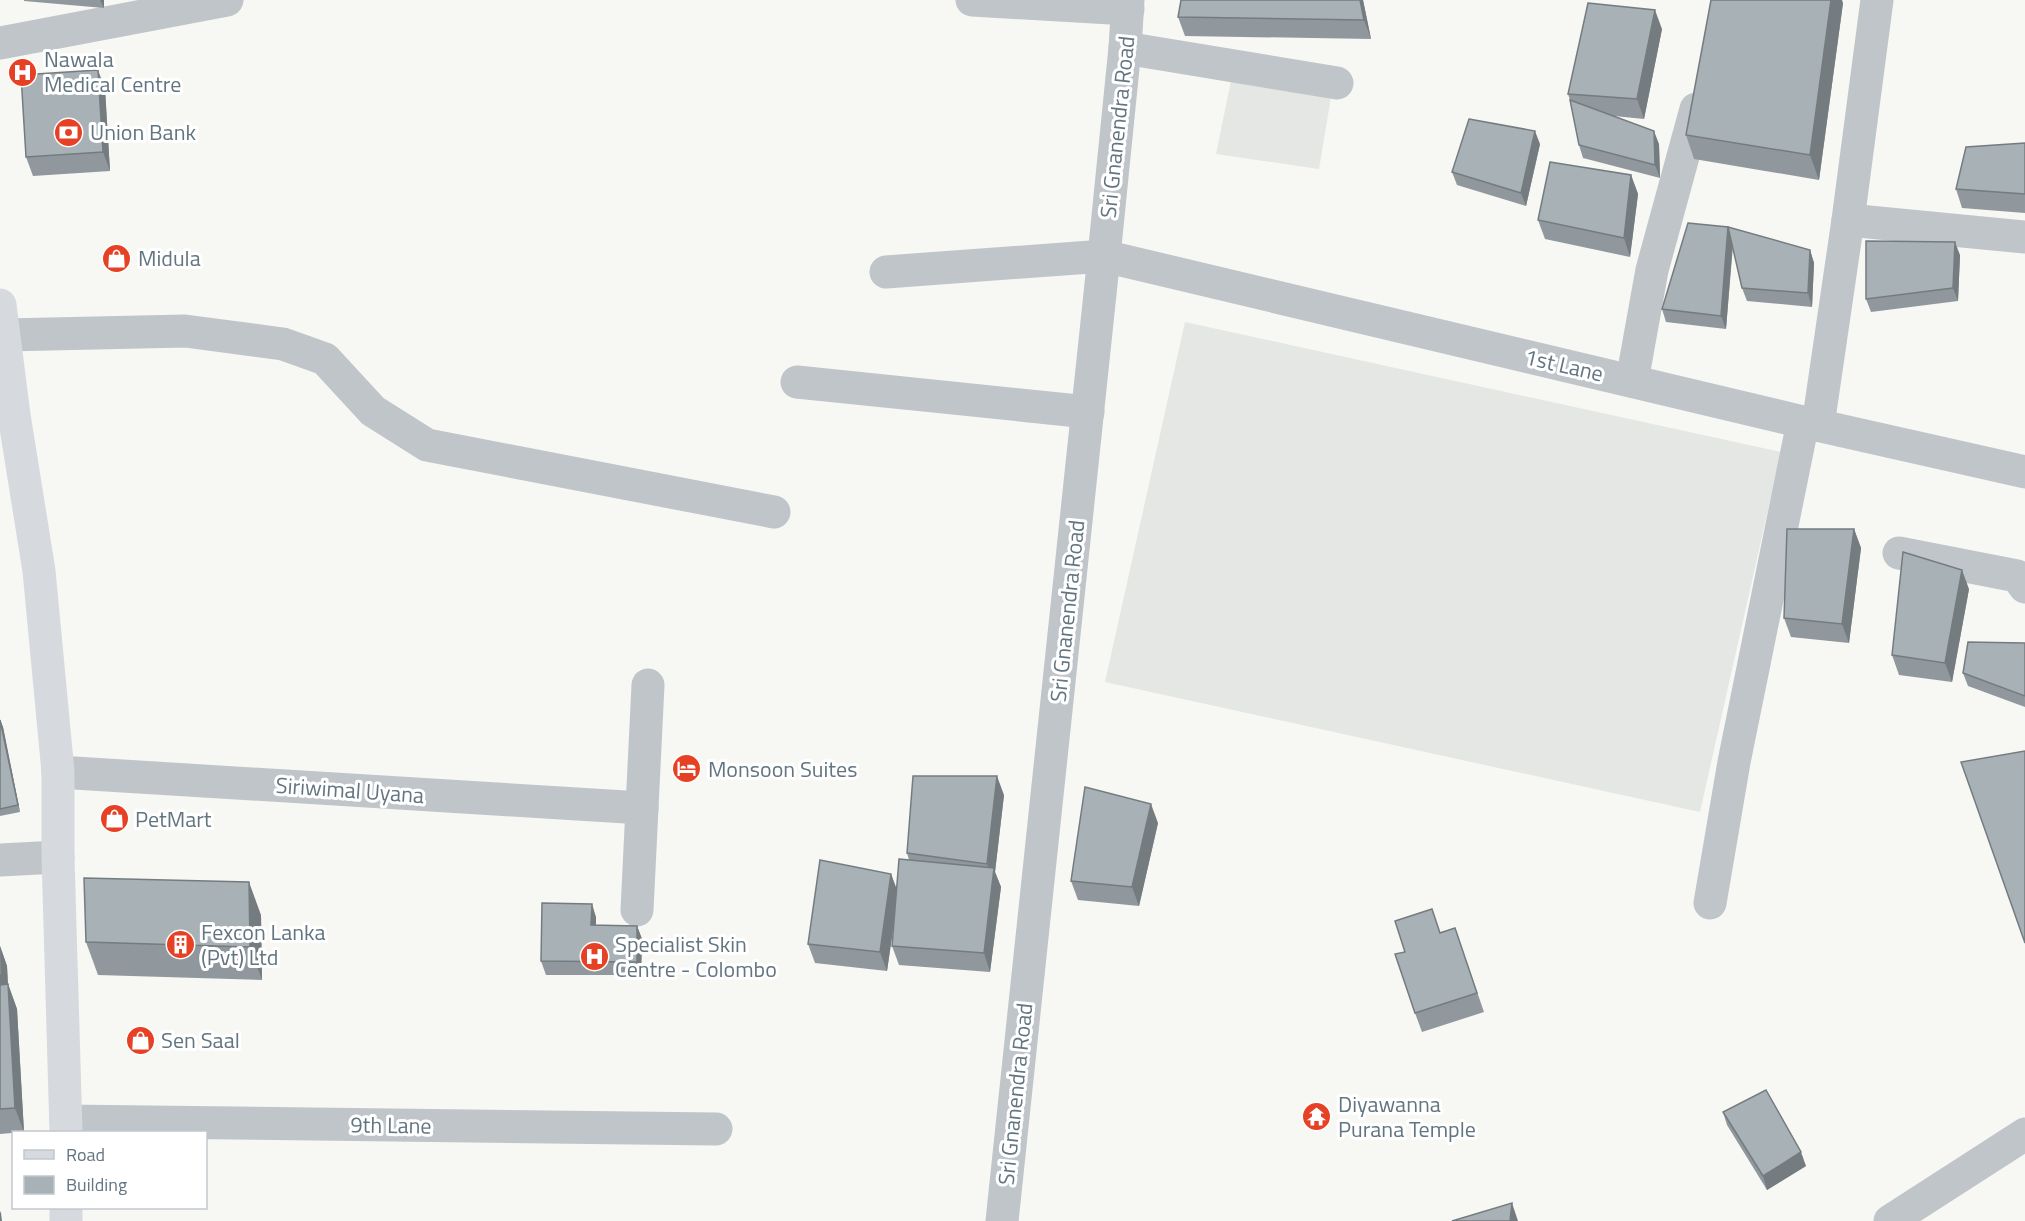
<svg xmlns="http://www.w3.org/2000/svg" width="2025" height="1221" font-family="'Titillium Web',sans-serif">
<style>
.built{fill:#e5e7e5}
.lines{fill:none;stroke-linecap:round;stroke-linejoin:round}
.minor{stroke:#c0c5c9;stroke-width:33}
.major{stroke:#d6dade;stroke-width:33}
.wall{fill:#90989d}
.shaded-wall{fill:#757c7f}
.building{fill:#a7b1b6;stroke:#757c7f;stroke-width:1.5}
.labels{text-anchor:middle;stroke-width:6;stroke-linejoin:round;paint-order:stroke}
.poi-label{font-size:22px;fill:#627580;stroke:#fff;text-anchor:start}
.street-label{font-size:22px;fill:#627580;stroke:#fff}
</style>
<rect width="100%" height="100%" fill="#f7f7f4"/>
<g class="built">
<polygon points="1232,76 1332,91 1319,169 1216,154"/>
<polygon points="1185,322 1781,452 1700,812 1105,682"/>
</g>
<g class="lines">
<g class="minor">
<polyline points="972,0 1128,9"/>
<polyline points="0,43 227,0"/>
<polyline points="1125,48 1337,83"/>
<polyline points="1848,220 2025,237"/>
<polyline points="886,272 1104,256 1803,422 2025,472"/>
<polyline points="5,335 185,331 283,344 325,359 373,411 427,445 774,512"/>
<polyline points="1632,381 1652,270 1696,109"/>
<polyline points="797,382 1088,412"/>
<polyline points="1818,425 1848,220 1877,0"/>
<polyline points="1899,553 2017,576 2025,587"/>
<polyline points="58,772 642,808"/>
<polyline points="0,860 58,857"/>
<polyline points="1710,903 1734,762 1803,422"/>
<polyline points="637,910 648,685"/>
<polyline points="66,1121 716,1129"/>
<polyline points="1002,1221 1104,256 1125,48 1128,0"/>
<polyline points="1890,1221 2025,1134"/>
</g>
<g class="major">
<polyline points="0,305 14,415 39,571 58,772 58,857 66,1132"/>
<polyline points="66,1208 66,1221"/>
</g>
</g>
<g class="wall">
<polygon points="24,0 104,0 104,8 24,1"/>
<polygon points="1363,0 1371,39 1185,36 1178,17"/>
<polygon points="1843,3 1819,180 1694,159 1686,135"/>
<polygon points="1662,29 1644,119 1614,116 1659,144 1660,178 1583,158 1579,145 1570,100 1568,94"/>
<polygon points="105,89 110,171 33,176 26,157"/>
<polygon points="2025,143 2025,213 1962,208 1956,189"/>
<polygon points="1540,144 1526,206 1457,185 1452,172"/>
<polygon points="1631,175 1638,194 1630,257 1545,239 1538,220"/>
<polygon points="1688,223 1810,250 1814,263 1812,307 1747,301 1742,288 1733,246 1726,329 1666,322 1662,309"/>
<polygon points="1960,255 1958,301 1871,312 1866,299"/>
<polygon points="1854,529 1861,548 1849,643 1791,637 1784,618"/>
<polygon points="1969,589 1952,682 1899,675 1892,655"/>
<polygon points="2025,643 2025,707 1968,686 1963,673"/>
<polygon points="0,720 3,727 20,812 0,816"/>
<polygon points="1004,795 995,872 1001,887 990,972 899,965 892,946 894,924 887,971 815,963 808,944 891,874 897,890 909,860 907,853"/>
<polygon points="1158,823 1139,906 1078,900 1071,881"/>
<polygon points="261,915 262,980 98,975 86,942"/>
<polygon points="596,917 596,925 637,926 642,939 641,975 546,975 541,961"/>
<polygon points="1455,928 1484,1012 1422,1032 1415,1013 1405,952 1441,932"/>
<polygon points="0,946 7,966 8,984 17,1009 24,1132 0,1134"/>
<polygon points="1723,1112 1806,1166 1767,1190 1727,1125"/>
</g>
<g class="shaded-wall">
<polygon points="100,0 104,0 104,8"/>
<polygon points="1360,0 1363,0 1371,39 1364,20"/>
<polygon points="1831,0 1842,0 1843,3 1819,180 1810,155"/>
<polygon points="1655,10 1662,29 1644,119 1637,99"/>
<polygon points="98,70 105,89 110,171 103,152"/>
<polygon points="1535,131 1540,144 1526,206 1521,193"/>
<polygon points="1654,131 1659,144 1660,178 1655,165"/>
<polygon points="1631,175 1638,194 1630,257 1624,238"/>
<polygon points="1728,227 1733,240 1726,329 1721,316"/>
<polygon points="1955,242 1960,255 1958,301 1953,288"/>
<polygon points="1810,250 1814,263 1812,307 1808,293"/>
<polygon points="1854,529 1861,548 1849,643 1842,624"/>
<polygon points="1962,570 1969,589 1952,682 1945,663"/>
<polygon points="0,720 3,727 20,812 18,805"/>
<polygon points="997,776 1004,795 995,872 1001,887 990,972 984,953 993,879 987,864"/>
<polygon points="1151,804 1158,823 1139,906 1132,887"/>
<polygon points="891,874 898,893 887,971 880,952"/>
<polygon points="249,882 261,915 262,980 250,947"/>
<polygon points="592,904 596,917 596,938 591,925"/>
<polygon points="637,926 642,939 641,975 637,962"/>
<polygon points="0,946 7,966 9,1009 1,985"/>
<polygon points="8,984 17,1009 24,1132 15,1108"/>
<polygon points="1801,1152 1806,1166 1767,1190 1763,1176"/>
<polygon points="1512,1203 1518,1221 1510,1221"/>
<polygon points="0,1211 1,1213 2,1221 0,1221"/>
</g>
<g class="building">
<polygon points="1181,0 1360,0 1364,20 1178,17"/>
<polygon points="1711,0 1831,0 1810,155 1686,135"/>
<polygon points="1588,3 1655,10 1637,99 1568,94"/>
<polygon points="98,70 103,152 26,157 21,75"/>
<polygon points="1570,100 1654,131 1655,165 1579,145"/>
<polygon points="1469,119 1535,131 1521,193 1452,172"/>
<polygon points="2025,143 2025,194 1956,189 1966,147"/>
<polygon points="1550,162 1631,175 1624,238 1538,220"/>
<polygon points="1688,223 1728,227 1721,316 1662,309"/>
<polygon points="1728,227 1810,250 1808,293 1742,288"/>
<polygon points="1866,241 1955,242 1953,288 1866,299"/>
<polygon points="1787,529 1854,529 1842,624 1784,618"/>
<polygon points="1903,552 1962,570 1945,663 1892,655"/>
<polygon points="1968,642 2025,643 2025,696 1963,673"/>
<polygon points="0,720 18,805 0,809"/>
<polygon points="2025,751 2025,943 1961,762"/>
<polygon points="913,776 997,776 987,864 907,853"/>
<polygon points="1085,787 1151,804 1132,887 1071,881"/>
<polygon points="899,859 994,868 984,953 892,946"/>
<polygon points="820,860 891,874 880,952 808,944"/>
<polygon points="84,878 249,882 250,947 86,942"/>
<polygon points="542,903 592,904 591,925 637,926 637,962 541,961"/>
<polygon points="1432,909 1440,933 1455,928 1477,993 1415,1013 1395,954 1405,952 1395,921"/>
<polygon points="0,974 1,985 8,984 15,1108 0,1109"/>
<polygon points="1766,1090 1801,1152 1763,1176 1723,1112"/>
<polygon points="1512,1203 1510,1221 1452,1221"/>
</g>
<defs>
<symbol id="hospital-disc" viewBox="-11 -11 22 22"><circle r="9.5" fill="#e64125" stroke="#fff"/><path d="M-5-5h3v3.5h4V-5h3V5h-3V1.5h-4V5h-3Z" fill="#fff"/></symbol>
<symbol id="bank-disc" viewBox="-11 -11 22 22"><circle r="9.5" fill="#e64125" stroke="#fff"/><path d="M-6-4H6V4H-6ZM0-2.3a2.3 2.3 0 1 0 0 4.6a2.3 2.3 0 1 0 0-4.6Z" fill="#fff"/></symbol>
<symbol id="shop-disc" viewBox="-11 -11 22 22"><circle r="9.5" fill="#e64125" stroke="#fff"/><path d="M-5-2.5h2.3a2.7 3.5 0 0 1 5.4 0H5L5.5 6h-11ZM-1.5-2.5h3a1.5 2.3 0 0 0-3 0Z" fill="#fff"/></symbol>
<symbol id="hotel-disc" viewBox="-11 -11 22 22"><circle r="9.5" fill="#e64125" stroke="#fff"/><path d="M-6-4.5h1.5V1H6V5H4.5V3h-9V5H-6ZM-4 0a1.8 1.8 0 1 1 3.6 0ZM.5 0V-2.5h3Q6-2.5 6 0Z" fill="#fff"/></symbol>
<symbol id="building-disc" viewBox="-11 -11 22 22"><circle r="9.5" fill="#e64125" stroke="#fff"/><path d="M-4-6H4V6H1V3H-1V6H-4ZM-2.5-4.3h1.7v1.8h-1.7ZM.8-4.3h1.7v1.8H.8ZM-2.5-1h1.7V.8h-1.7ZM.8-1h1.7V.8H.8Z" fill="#fff"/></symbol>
<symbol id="temple-disc" viewBox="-11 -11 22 22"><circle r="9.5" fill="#e64125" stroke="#fff"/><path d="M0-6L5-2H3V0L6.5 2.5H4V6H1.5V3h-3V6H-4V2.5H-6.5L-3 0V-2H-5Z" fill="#fff"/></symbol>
</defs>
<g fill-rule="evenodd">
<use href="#hospital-disc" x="6" y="56" width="33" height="33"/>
<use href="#bank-disc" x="52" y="116" width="33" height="33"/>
<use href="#shop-disc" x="100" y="242" width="33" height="33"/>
<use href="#hotel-disc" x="670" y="752" width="33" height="33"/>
<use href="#shop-disc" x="98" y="802" width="33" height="33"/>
<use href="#building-disc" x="164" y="928" width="33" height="33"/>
<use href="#hospital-disc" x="578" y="940" width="33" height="33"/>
<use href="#shop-disc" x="124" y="1024" width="33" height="33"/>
<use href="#temple-disc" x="1300" y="1100" width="33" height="33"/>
</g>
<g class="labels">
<g class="poi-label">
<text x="44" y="67">Nawala<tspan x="44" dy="25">Medical Centre</tspan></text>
<text x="90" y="140">Union Bank</text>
<text x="138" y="266">Midula</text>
<text x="708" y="777">Monsoon Suites</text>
<text x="135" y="827">PetMart</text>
<text x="201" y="940">Fexcon Lanka<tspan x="201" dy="25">(Pvt) Ltd</tspan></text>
<text x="615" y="952">Specialist Skin<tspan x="615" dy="25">Centre - Colombo</tspan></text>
<text x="161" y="1048">Sen Saal</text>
<text x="1338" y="1112">Diyawanna<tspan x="1338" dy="25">Purana Temple</tspan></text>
</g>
<g class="street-label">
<text transform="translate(1117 127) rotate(-84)" y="8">Sri Gnanendra Road</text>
<text transform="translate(1564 365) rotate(13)" y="8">1st Lane</text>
<text transform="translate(1067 611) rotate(-84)" y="8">Sri Gnanendra Road</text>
<text transform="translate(350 790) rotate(4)" y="8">Siriwimal Uyana</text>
<text transform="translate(1015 1094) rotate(-84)" y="8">Sri Gnanendra Road</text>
<text transform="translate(391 1125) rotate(1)" y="8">9th Lane</text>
</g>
</g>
<rect x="12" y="1131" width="195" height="78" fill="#ffffff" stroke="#c0c8cc" stroke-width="1.5"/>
<rect x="24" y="1150" width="30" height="9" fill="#d6dade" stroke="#c0c8cc" stroke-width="1.5"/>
<text x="66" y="1161" font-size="18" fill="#627580">Road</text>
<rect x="24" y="1176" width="30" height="18" fill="#a7b1b6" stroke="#c0c8cc" stroke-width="1.5"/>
<text x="66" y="1191" font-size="18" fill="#627580">Building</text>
</svg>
